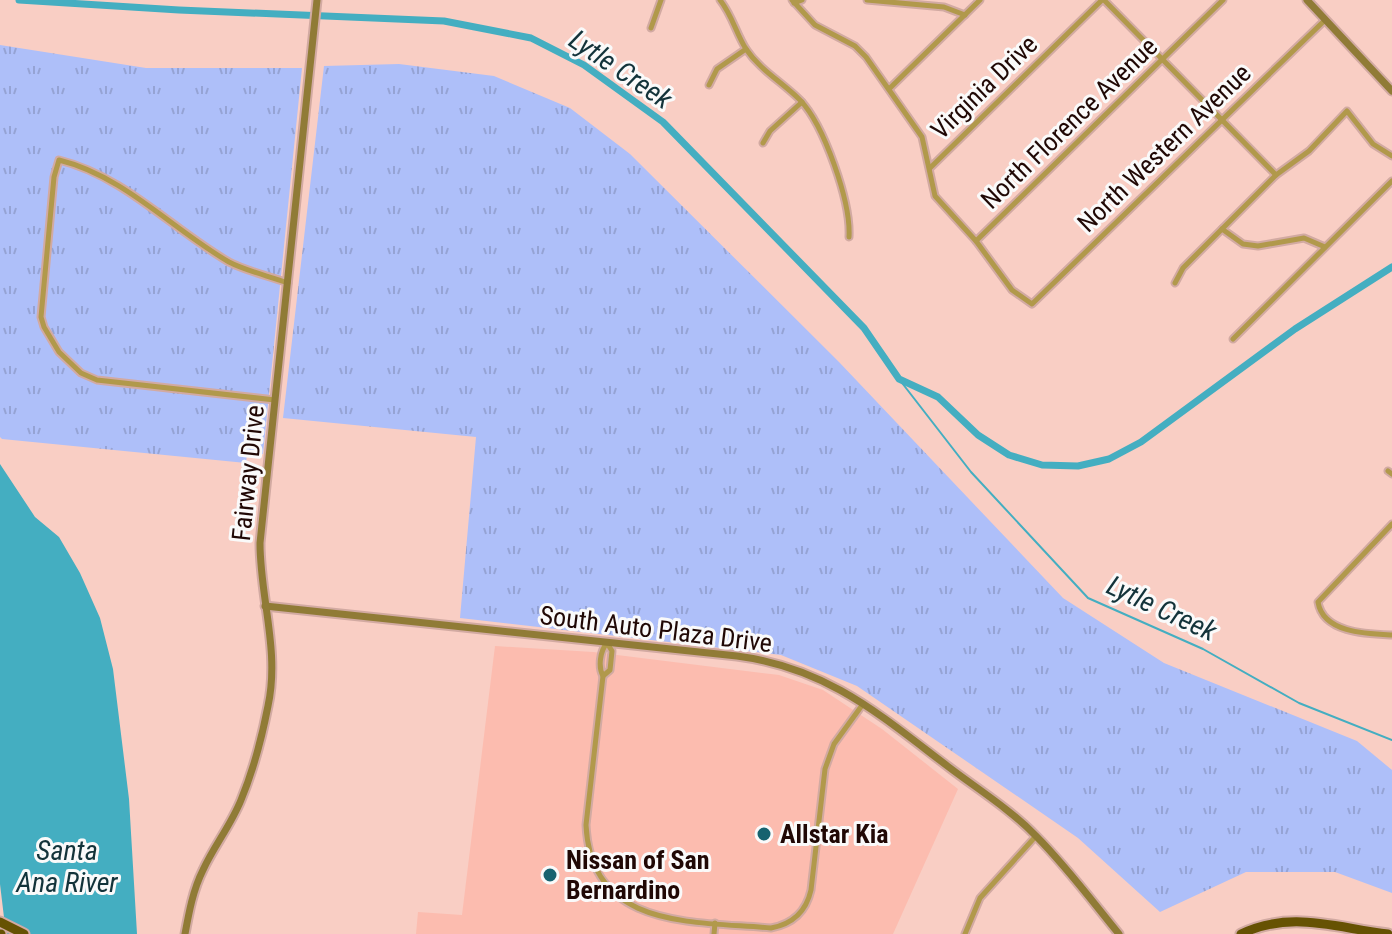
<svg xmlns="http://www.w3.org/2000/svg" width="1392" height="934" font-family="'Roboto Condensed',sans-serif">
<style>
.built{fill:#fcbcaf}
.grass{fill:url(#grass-tufts)}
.water{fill:#44aec1}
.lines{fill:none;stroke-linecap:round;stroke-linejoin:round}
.stream{stroke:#44aec1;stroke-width:2}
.canal{stroke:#44aec1;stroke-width:7}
.street-casing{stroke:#d2aaa2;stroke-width:9}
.secondary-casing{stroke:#d2aaa2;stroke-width:11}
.highway-casing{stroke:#d2aaa2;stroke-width:13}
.street{stroke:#b1994b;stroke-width:5}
.secondary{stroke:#907b36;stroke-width:7}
.highway{stroke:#665203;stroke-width:9}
.poi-dot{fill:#17626f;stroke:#fafafa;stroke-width:3}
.labels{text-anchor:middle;stroke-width:6;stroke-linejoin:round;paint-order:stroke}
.street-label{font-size:26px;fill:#200805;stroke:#fafafa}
.poi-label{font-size:26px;font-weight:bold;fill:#200805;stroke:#fafafa;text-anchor:start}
.water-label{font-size:28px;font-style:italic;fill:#13333a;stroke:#fafafa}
</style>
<defs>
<pattern id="grass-tufts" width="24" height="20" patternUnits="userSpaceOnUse" patternTransform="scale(2)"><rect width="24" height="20" fill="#aebff9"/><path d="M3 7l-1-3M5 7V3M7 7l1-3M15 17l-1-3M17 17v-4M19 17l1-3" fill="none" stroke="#95a3d4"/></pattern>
</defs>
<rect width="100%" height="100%" fill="#f9cec4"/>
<polygon class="built" points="495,646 593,652 779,675 823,690 882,729 958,789 893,934 416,934 418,912 462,915"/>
<g class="grass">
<polygon points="0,45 146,68 302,68 263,454 247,454 246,463 2,439 0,437"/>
<polygon points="399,64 494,76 570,108 630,154 839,362 1063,598 1164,663 1357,741 1392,770 1392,893 1335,872 1246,872 1160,912 1078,838 857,686 781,655 460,618 476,437 283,418 324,66"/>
</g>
<polygon class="water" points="0,464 35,517 59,537 80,573 100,618 113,669 129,799 137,934 6,934 0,884"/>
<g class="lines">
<polyline class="stream" points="899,379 971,472 1088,598 1203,649 1299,703 1392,740"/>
<polyline class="canal" points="19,0 179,10 444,21 531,38 584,65 663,122 864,328 899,379 938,397 978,435 1009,455 1042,465 1078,466 1109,459 1141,442 1295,329 1392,267"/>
<defs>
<g id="street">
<path d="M 720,0 C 732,15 736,33 746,49 C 760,70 782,82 800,100 C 824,125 851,202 849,237"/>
<polyline points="792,0 815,25 855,46 866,57 922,137 935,196 976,241 1012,290 1032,304 1324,21"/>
<polyline points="867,0 944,7 965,15"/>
<polyline points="1104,0 1276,175"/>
<polyline points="794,3 802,0"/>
<polyline points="651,28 661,0"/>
<polyline points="709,85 717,69 746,49"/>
<polyline points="889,89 980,0"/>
<polyline points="763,143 770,131 802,102"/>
<polyline points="930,168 1102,0"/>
<polyline points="1222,229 1243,244 1258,246 1304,238 1325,247"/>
<polyline points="976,241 1223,0"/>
<polyline points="1175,283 1183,268 1276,175 1309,151 1347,111 1373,144 1392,156"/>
<polyline points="1233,339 1392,181"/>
<path d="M 275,400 L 97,380 L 81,373 L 59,352 L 44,327 L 41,317 L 54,177 L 59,160 C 124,176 172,229 229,262 C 246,271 269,276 288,283"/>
<polyline points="1388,471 1392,474"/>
<path d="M 1392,524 L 1318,602 C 1323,633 1367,634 1392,635"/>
<path d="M 607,643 C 600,651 598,667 603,676 L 586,825 C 591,930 693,921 771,928 C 793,924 806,912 811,890 L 825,769 L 834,744 L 863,704"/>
<polyline points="603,676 610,670 612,651 607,643"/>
<polyline points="714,934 715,923"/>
<polyline points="965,934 980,898 1036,836"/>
</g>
<g id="secondary">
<polyline points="1307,0 1392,91"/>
<path d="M 265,606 L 737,656 C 828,668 880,715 950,768 C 979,790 1011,810 1036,836 C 1066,866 1092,901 1119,934"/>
<path d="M 185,934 C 189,912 193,890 203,870 C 214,846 231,825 241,800 C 253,771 262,737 268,706 C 280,651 260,598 260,543 L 317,0"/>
</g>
<g id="highway">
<polyline points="0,922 24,934"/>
<polyline points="0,934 1,934"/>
<path d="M 1241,934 C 1291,910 1336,928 1388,934"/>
</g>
</defs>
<use href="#street" class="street-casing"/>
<use href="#secondary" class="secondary-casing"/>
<use href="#highway" class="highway-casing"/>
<use href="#street" class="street"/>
<use href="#secondary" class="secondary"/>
<use href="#highway" class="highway"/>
</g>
<g class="poi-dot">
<circle cx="764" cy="834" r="8"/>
<circle cx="550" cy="875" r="8"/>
</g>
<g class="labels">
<g class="street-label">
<text transform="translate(984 87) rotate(-44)" y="9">Virginia Drive</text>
<text transform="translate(1069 123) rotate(-44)" y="9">North Florence Avenue</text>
<text transform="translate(1164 148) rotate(-44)" y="9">North Western Avenue</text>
<text transform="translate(248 473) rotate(-84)" y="9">Fairway Drive</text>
<text transform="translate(656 629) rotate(7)" y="9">South Auto Plaza Drive</text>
</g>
<g class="poi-label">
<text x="780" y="843">Allstar Kia</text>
<text x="566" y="869">Nissan of San<tspan x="566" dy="30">Bernardino</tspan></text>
</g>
<g class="water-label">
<text transform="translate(621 69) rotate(34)" y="10">Lytle Creek</text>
<text transform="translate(1162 608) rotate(25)" y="10">Lytle Creek</text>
<text x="67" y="860">Santa<tspan x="67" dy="32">Ana River</tspan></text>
</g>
</g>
</svg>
